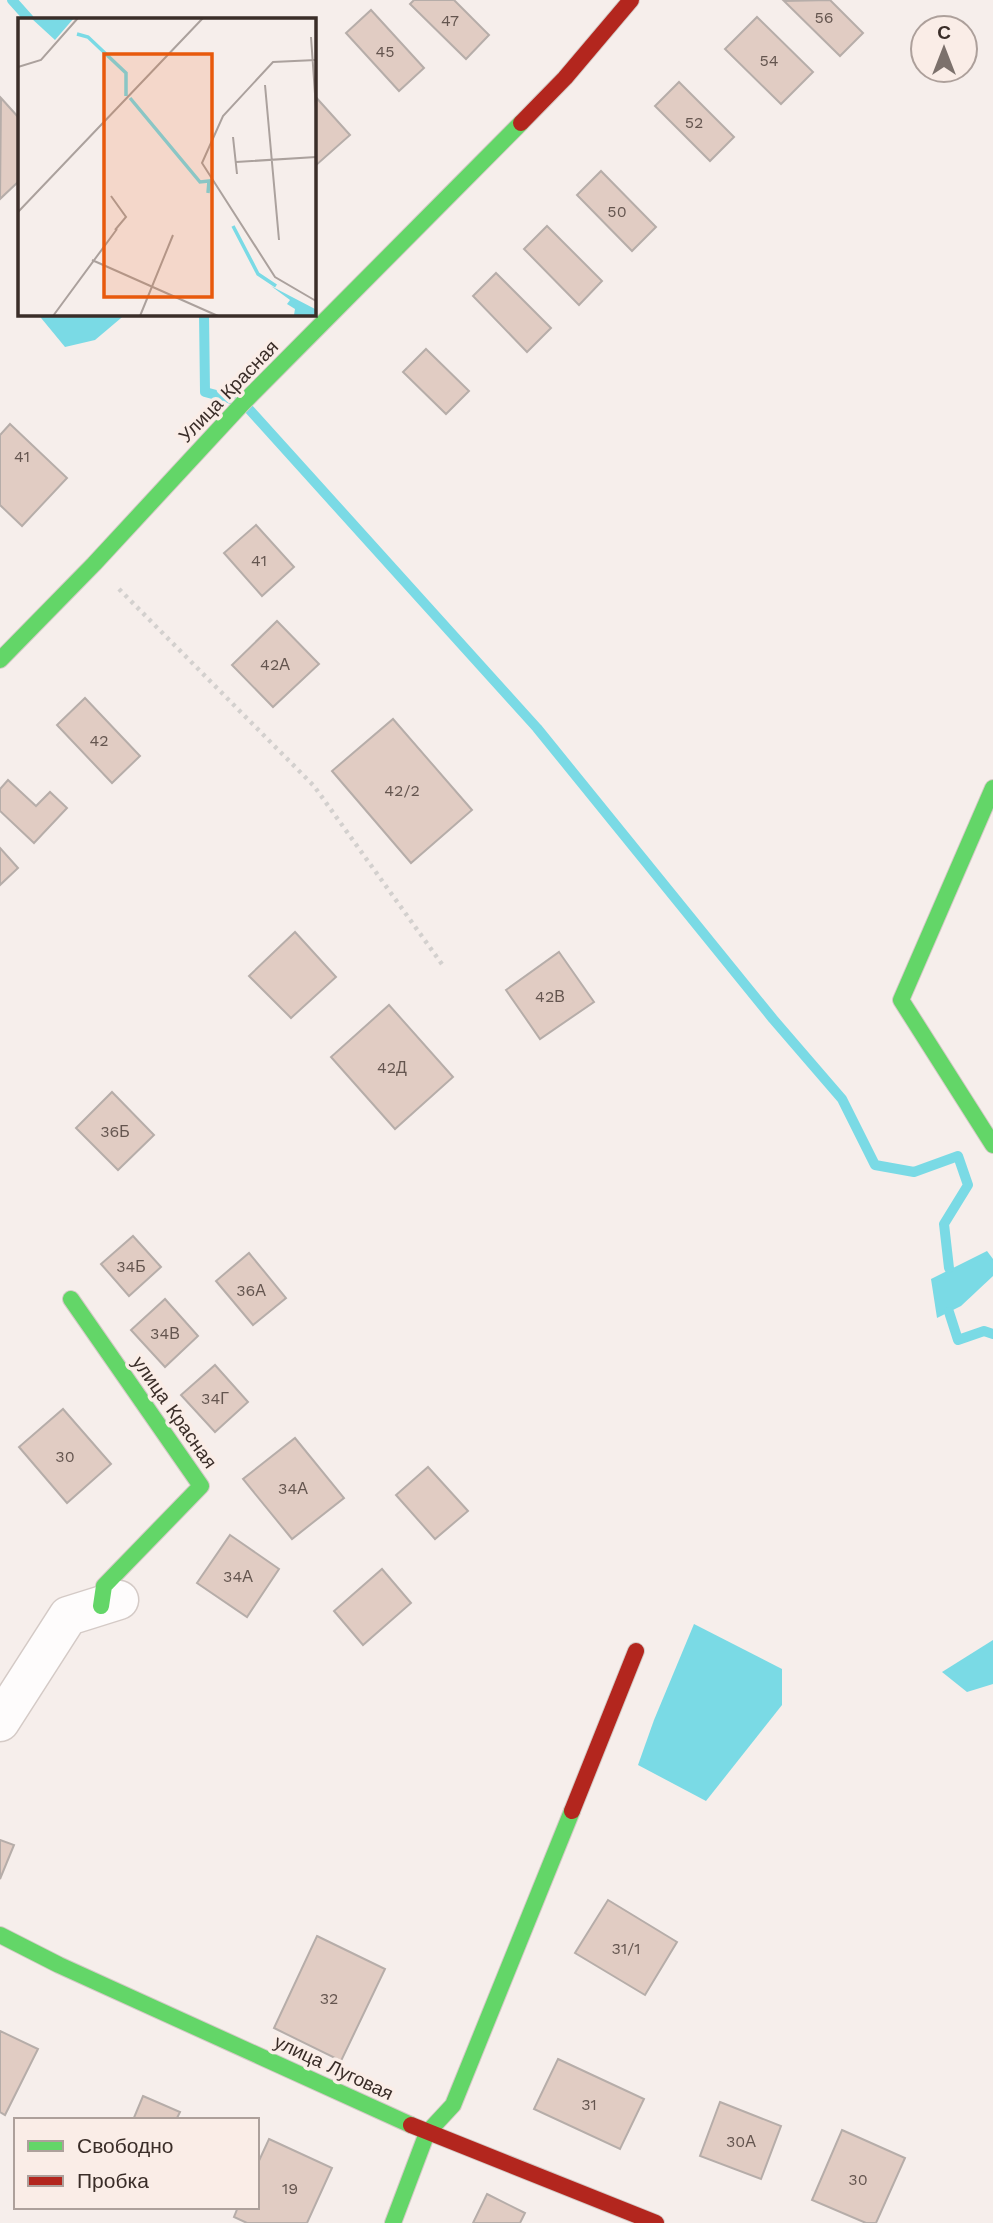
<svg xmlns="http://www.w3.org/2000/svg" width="993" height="2223" font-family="'Work Sans',sans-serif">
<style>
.water{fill:#7adae5}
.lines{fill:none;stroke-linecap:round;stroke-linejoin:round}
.stream{stroke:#7adae5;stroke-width:10}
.building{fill:#e1ccc3;stroke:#b6ada9;stroke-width:2}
.street-casing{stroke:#d4cac6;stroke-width:41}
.fast-casing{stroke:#d4cac6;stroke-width:18}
.jam-casing{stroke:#d4cac6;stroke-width:18}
.path{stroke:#d3d0ce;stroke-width:4.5;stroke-dasharray:3.5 5;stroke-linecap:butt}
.street{stroke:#fefcfc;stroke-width:38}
.fast{stroke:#63d668;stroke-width:16}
.jam{stroke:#b3261e;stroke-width:16}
.labels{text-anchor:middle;stroke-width:7;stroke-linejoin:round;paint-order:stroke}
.number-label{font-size:16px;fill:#64554f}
.street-label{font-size:19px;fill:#3a2d28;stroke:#faede7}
.inset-river{fill:none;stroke:#7adae5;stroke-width:3.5}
.inset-road{fill:none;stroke:#aba19d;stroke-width:2}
.view{fill:#e8590c;fill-opacity:0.15;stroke:#e8590c;stroke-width:3.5}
.inset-edge{fill:none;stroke:#3a2d28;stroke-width:3.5}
</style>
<rect width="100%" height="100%" fill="#f6eeeb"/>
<g class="water">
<polygon points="37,313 127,313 95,340 65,347"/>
<polygon points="987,1251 993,1259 993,1276 961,1306 937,1318 931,1279"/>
<polygon points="694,1624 782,1669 782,1705 706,1801 638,1765 654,1720"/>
<polygon points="993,1640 993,1684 967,1692 942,1672"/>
</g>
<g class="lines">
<g class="stream">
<polyline points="12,0 29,19"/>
<polyline points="204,313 205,392 235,400"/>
<polyline points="248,408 537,728 773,1019 842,1099 875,1165 914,1172 958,1156 968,1185 944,1224 949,1268"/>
<polyline points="949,1312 958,1340 984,1331 993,1334"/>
</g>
</g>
<g class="building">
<polygon points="414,0 454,0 489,35 466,59 410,4"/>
<polygon points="830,0 863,33 840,56 784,1"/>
<polygon points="371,10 424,68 399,91 346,33"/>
<polygon points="757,17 813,72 781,104 725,49"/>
<polygon points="679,82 734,137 710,161 655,106"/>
<polygon points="313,94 350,135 314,167 313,166"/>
<polygon points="1,98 19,118 19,181 0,199"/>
<polygon points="601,171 656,227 632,251 577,195"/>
<polygon points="547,226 602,281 579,305 524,249"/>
<polygon points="496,273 551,328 527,352 473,296"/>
<polygon points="426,349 469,391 446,414 403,372"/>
<polygon points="10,424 67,478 22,526 0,505 0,435"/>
<polygon points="256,525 294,567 262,596 224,553"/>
<polygon points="277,621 319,664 273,707 232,665"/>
<polygon points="85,698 140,756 112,783 57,725"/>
<polygon points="393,719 472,810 411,863 332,771"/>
<polygon points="8,780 36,806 50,792 67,808 34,843 0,811 0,789"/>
<polygon points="0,848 18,868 0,885"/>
<polygon points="295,932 336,977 291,1018 249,976"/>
<polygon points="559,952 594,1002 540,1039 506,990"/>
<polygon points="389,1005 453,1077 395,1129 331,1057"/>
<polygon points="112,1092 154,1135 118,1170 76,1128"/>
<polygon points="133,1236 161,1267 129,1296 101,1264"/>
<polygon points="249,1253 286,1298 253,1325 216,1281"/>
<polygon points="165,1299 198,1336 165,1367 131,1330"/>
<polygon points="215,1365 248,1402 215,1432 181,1395"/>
<polygon points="63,1409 111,1464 67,1503 19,1447"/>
<polygon points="295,1438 344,1498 292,1539 243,1479"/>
<polygon points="428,1467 468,1511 435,1539 396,1495"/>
<polygon points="230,1535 279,1569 247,1617 197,1583"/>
<polygon points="382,1569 411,1603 363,1645 334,1611"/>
<polygon points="0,1840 14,1845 0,1879"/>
<polygon points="608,1900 677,1942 645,1995 575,1953"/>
<polygon points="317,1936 385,1969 341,2061 274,2028"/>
<polygon points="0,2031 38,2049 5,2115 0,2112"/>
<polygon points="558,2059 644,2099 620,2149 534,2109"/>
<polygon points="143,2096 180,2112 176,2120 133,2120"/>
<polygon points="720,2102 781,2126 761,2179 700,2156"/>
<polygon points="842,2130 905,2158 876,2223 866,2223 812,2200"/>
<polygon points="269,2139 332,2168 307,2223 247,2223 234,2217 238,2207 257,2207 257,2165"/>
<polygon points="487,2194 525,2213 520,2223 473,2223"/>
</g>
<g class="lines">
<defs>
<polyline id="street" points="0,1722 68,1616 119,1600"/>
<g id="fast">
<polyline points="0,660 94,564 243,403 521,123"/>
<polyline points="993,788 901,1000 993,1145"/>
<polyline points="71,1299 201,1486 104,1586 101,1606"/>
<polyline points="0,1935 59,1965 411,2125"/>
<polyline points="393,2223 427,2133 453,2105 572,1811"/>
</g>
<g id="jam">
<polyline points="521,123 565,78 631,0"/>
<polyline points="572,1811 636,1651"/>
<polyline points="411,2125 656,2223"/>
</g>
</defs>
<use href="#street" class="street-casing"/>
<use href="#fast" class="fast-casing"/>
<use href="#jam" class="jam-casing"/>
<polyline class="path" points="119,589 314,786 444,967"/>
<use href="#street" class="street"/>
<use href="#fast" class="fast"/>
<use href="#jam" class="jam"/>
</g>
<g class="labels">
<g class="number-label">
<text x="824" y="23">56</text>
<text x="450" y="26">47</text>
<text x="385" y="57">45</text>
<text x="769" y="66">54</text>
<text x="694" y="128">52</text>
<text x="617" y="217">50</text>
<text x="22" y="462">41</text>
<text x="259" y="566">41</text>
<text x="275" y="670">42А</text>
<text x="99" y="746">42</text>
<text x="402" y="796">42/2</text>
<text x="550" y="1002">42В</text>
<text x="392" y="1073">42Д</text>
<text x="115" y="1137">36Б</text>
<text x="131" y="1272">34Б</text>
<text x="251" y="1296">36А</text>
<text x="165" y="1339">34В</text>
<text x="215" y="1404">34Г</text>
<text x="65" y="1462">30</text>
<text x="293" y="1494">34А</text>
<text x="238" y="1582">34А</text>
<text x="626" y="1954">31/1</text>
<text x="329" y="2004">32</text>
<text x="589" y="2110">31</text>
<text x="741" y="2147">30А</text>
<text x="858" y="2185">30</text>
<text x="290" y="2194">19</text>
</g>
<g class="street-label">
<text transform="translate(228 391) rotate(-46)" y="7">Улица Красная</text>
<text transform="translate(175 1412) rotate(55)" y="7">улица Красная</text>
<text transform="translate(334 2067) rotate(25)" y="7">улица Луговая</text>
</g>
</g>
<g transform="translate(18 18)">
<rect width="298" height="298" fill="#f6eeeb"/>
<path d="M 13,0 L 56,0 L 37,22 ZM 253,268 L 297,291 L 297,297 L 276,297 L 277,291 L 269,286 L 272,282 Z" fill="#7adae5"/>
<path class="inset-river" d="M 59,16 L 70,19 L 108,55 L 108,78M 112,80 L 182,164 L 191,163 L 190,175M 215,208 L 240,256 L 258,268"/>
<path class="inset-road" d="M 293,19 L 298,90M 298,42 L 255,44 L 205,98 L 184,145 L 257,259 L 298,283M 0,49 L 23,42 L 60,0M 247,67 L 261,222M 215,119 L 219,156M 218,144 L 298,139M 93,178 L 108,199 L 97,212M 0,194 L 185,0M 74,242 L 200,298M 35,298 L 99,211M 122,298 L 155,217"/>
<path class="view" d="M 86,36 L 194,36 L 194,279 L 86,279 Z"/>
<rect width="298" height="298" class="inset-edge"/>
</g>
<rect x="14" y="2118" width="245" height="91" fill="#faede7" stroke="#ada09b" stroke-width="2"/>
<rect x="28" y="2141" width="35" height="10" fill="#63d668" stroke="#ada09b" stroke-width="2"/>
<text x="77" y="2153" font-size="21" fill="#3a2d28">Свободно</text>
<rect x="28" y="2176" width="35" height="10" fill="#b3261e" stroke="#ada09b" stroke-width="2"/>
<text x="77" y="2188" font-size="21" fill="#3a2d28">Пробка</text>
<g transform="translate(944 49)"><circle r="33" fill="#faede7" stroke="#ada09b" stroke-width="2"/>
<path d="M0-5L12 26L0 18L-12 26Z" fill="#7c716c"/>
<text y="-10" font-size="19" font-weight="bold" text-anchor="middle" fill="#3a2d28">С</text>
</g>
</svg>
